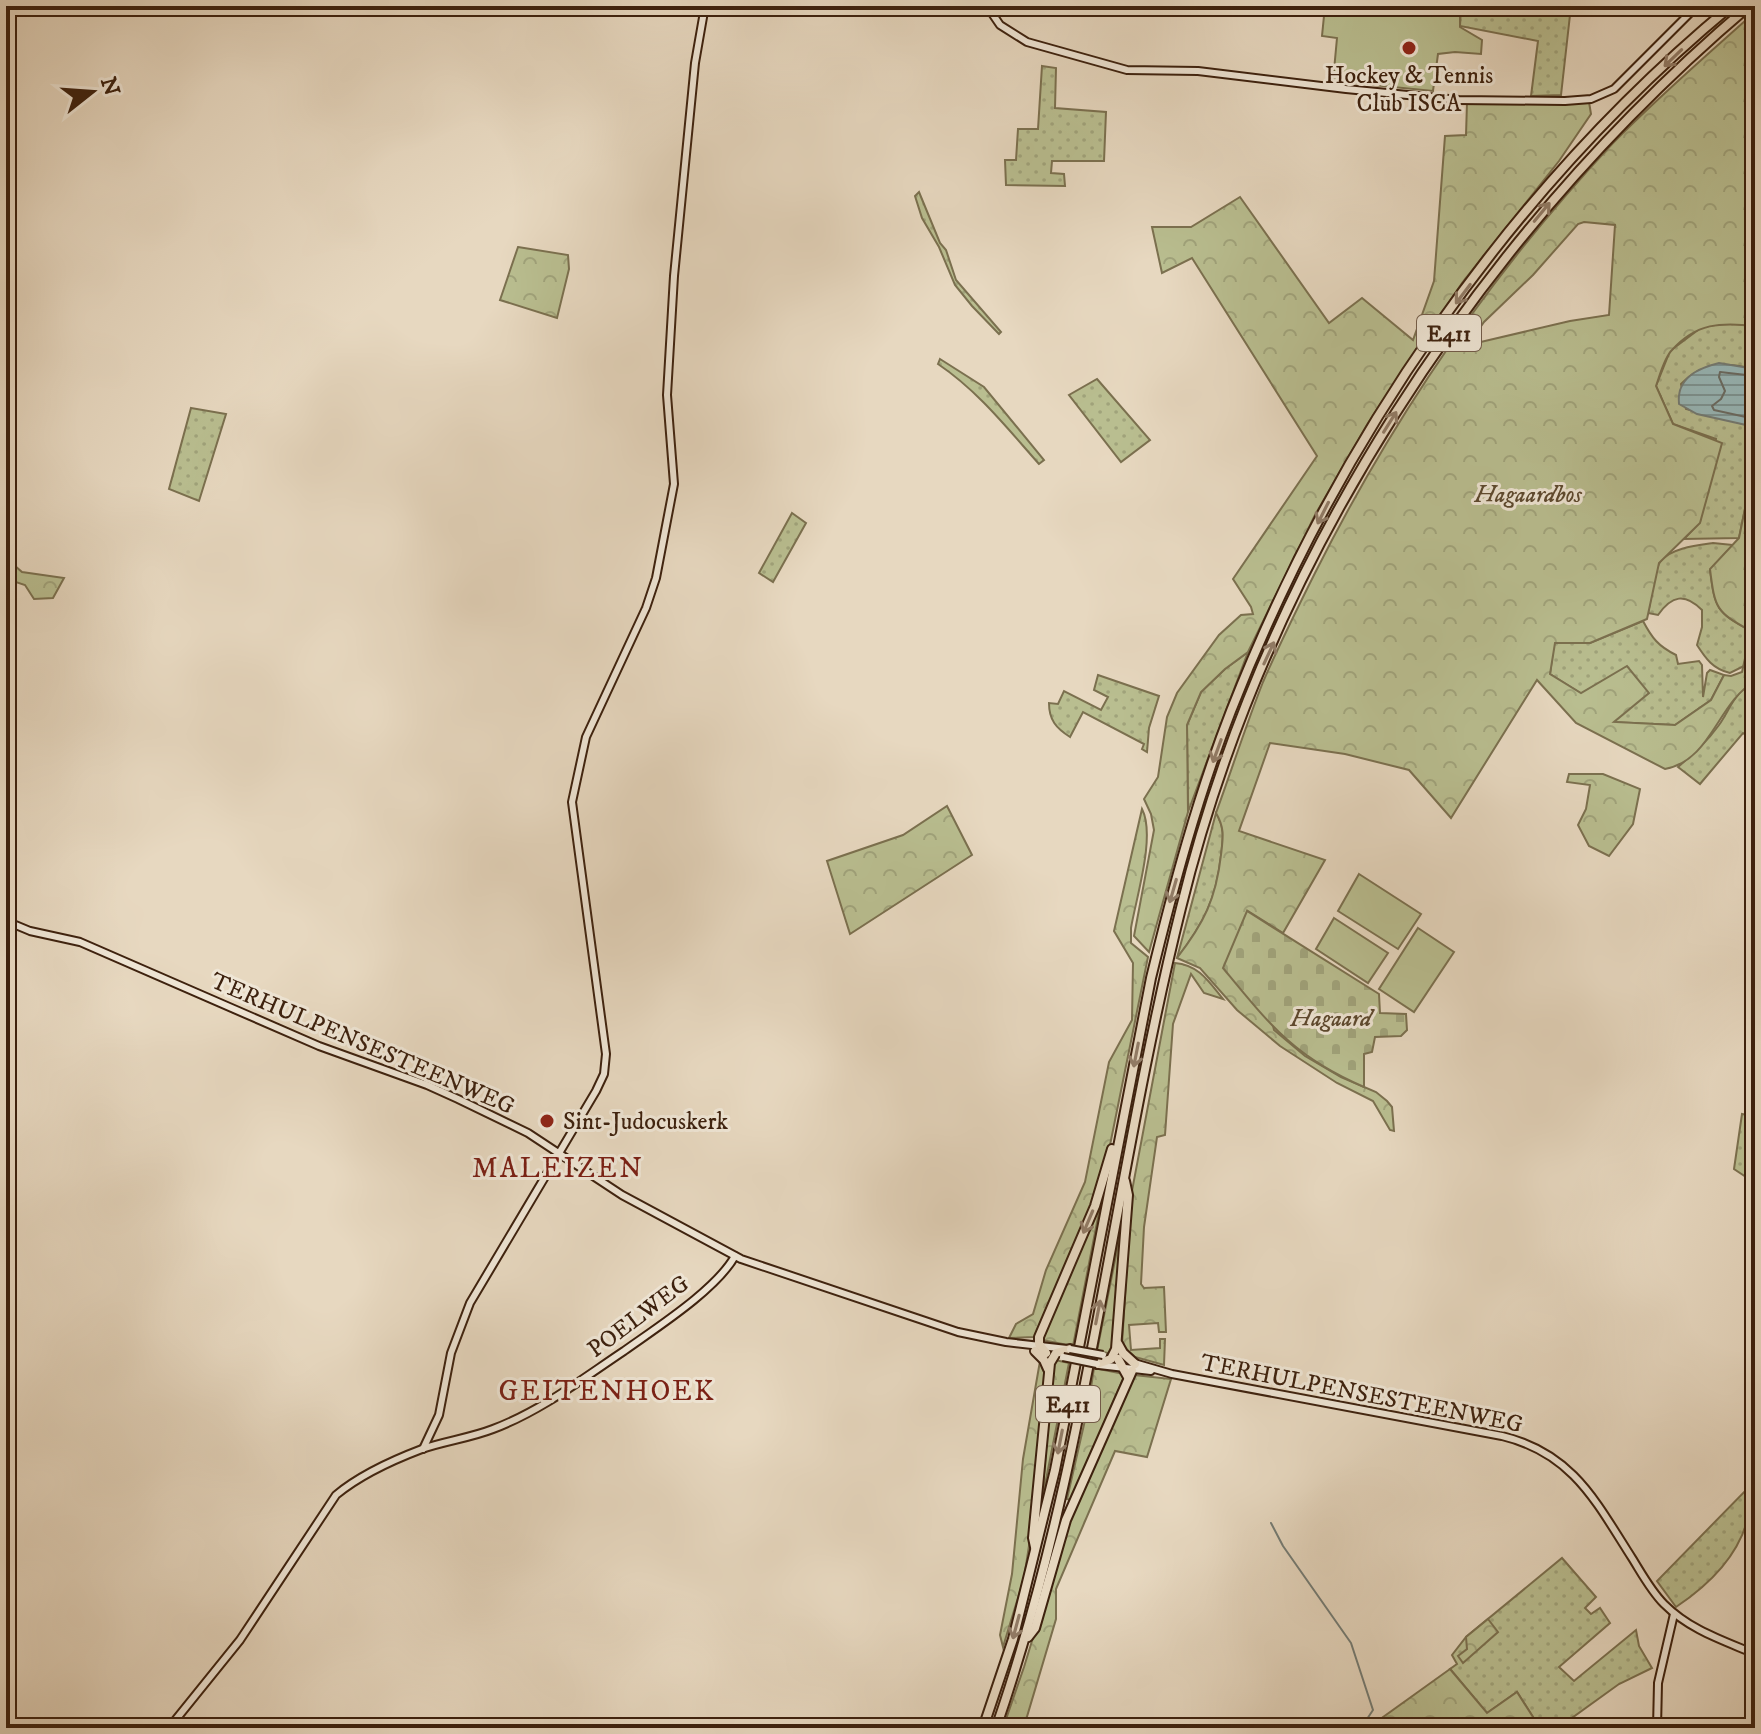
<svg xmlns="http://www.w3.org/2000/svg" width="1761" height="1734" font-family="'IM FELL DW Pica',serif">
<style>
.green{fill:url(#green-dots);stroke:#7b704f;stroke-width:2}
.forest{fill:url(#forest-crowns);stroke:#7b704f;stroke-width:2;fill-rule:evenodd}
.cemetery{fill:url(#cemetery-stones);stroke:#7b704f;stroke-width:2}
.pitch{fill:#b9be90;stroke:#7b704f;stroke-width:2}
.water{fill:url(#water-rules);stroke:#747c75;stroke-width:2}
.lines{fill:none;stroke-linecap:round;stroke-linejoin:round}
.shore{stroke:#6a6c64;stroke-width:2}
.stream{stroke:#747c75;stroke-width:2}
.secondary-casing{stroke:#3d210e;stroke-width:10}
.highway-casing{stroke:#3d210e;stroke-width:12}
.secondary{stroke:#efe6d6;stroke-width:6}
.highway{stroke:#e7d8c0;stroke-width:8}
.secondary-bridge-casing{stroke:#3d210e;stroke-width:10;stroke-linecap:butt}
.secondary-bridge{stroke:#efe6d6;stroke-width:6}
.oneway{stroke:#927c67}
.poi-dot{fill:#8f2418;stroke:#efe6d6;stroke-width:3}
.labels{text-anchor:middle;stroke-width:6;stroke-linejoin:round;paint-order:stroke}
.shield{fill:#efe6d6;stroke:#725c4a;stroke-width:2}
.shield-label{font-size:22px;font-weight:bold;fill:#3d210e}
.poi-label{font-size:24px;fill:#3d210e;stroke:#efe6d6}
.park-label{font-size:24px;font-style:italic;fill:#5c482e;stroke:#efe6d6}
.street-label{font-size:24px;fill:#3d210e;stroke:#efe6d6}
.quarter-label{font-size:28px;letter-spacing:2px;fill:#7a1f14;stroke:#efe6d6}
</style>
<defs>
<pattern id="green-dots" width="8" height="8" patternUnits="userSpaceOnUse" patternTransform="scale(2)"><rect width="8" height="8" fill="#b9be90"/><path d="M2 2h.1M6 6h.1" fill="none" stroke="#a0a37b" stroke-width="1.8" stroke-linecap="round"/></pattern>
<pattern id="forest-crowns" width="20" height="18" patternUnits="userSpaceOnUse" patternTransform="scale(2)"><rect width="20" height="18" fill="#b9be90"/><path d="M2 6a3 3 0 1 1 6 0M12 15a3 3 0 1 1 6 0" fill="none" stroke="#a0a37b"/></pattern>
<pattern id="cemetery-stones" width="16" height="16" patternUnits="userSpaceOnUse" patternTransform="scale(2)"><rect width="16" height="16" fill="#b9be90"/><path d="M2 7V4a2 2 0 0 1 4 0v3zM10 15v-3a2 2 0 0 1 4 0v3z" fill="#a0a37b"/></pattern>
<pattern id="water-rules" width="6" height="5" patternUnits="userSpaceOnUse" patternTransform="scale(2)"><rect width="6" height="5" fill="#98b8b9"/><path d="M0 2.5h6" fill="none" stroke="#7d9595"/></pattern>
</defs>
<rect width="100%" height="100%" fill="#e7d8c0"/>
<filter id="stains"><feTurbulence type="fractalNoise" baseFrequency=".0025" numOctaves="4"/><feColorMatrix values="0 0 0 0 .2 0 0 0 0 .09 0 0 0 0 .02 0 0 0 .5 -.17"/></filter>
<radialGradient id="worn" r=".72"><stop offset=".6" stop-color="#630" stop-opacity="0"/><stop offset="1" stop-color="#630" stop-opacity=".3"/></radialGradient>
<g class="green">
<polygon points="1461,6 1571,6 1561,95 1531,96 1538,41 1460,26"/>
<polygon points="1042,66 1056,68 1055,108 1106,112 1104,161 1052,161 1051,173 1064,174 1065,186 1006,185 1005,160 1016,160 1018,129 1038,129"/>
<polygon points="919,192 940,243 946,250 956,280 1001,332 999,334 972,306 955,285 939,247 922,218 915,196"/>
<path d="M 1729,323 L 1755,326 L 1755,369 C 1725,362 1703,361 1681,384 L 1686,409 L 1755,427 L 1755,460 L 1739,538 L 1684,539 L 1700,522 L 1716,439 L 1673,424 L 1656,386 L 1670,351 L 1702,327 Z"/>
<path d="M 940,359 L 984,387 L 1044,460 L 1039,464 C 1007,428 978,391 938,364 Z"/>
<polygon points="1097,379 1150,440 1121,462 1069,395"/>
<polygon points="191,408 226,414 199,501 169,489"/>
<polygon points="792,513 806,523 773,582 759,573"/>
<path d="M 1713,543 L 1733,545 L 1710,570 C 1715,609 1716,612 1751,631 L 1744,666 L 1730,673 C 1713,669 1706,659 1697,645 L 1702,627 L 1702,610 C 1685,593 1672,595 1658,615 L 1648,613 C 1652,598 1652,575 1660,562 C 1669,548 1699,545 1713,543 Z"/>
<path d="M 1643,621 C 1652,638 1658,646 1676,655 L 1678,664 L 1699,661 L 1702,665 L 1703,697 L 1707,673 L 1710,670 L 1724,675 L 1711,700 L 1675,725 L 1613,722 L 1580,693 L 1550,674 L 1554,643 L 1590,643 Z"/>
<polygon points="1248,652 1188,812 1187,725 1201,692 1225,669"/>
<path d="M 1098,675 L 1159,696 L 1149,728 L 1147,752 L 1142,749 L 1144,744 L 1083,712 L 1070,737 C 1056,728 1049,720 1049,703 L 1058,704 L 1064,691 L 1101,710 L 1108,697 L 1094,690 Z"/>
<path d="M 1755,681 L 1755,742 L 1743,733 L 1700,784 L 1678,767 C 1693,754 1707,742 1719,725 C 1732,706 1733,694 1755,681 Z"/>
<path d="M 1216,813 C 1225,828 1223,838 1221,855 C 1216,899 1204,923 1177,958 Z"/>
<polygon points="1753,1101 1755,1101 1755,1183 1734,1169 1742,1114 1752,1116"/>
<path d="M 1751,1485 C 1754,1539 1718,1579 1676,1607 L 1657,1581 Z"/>
<polygon points="1562,1558 1596,1597 1585,1608 1591,1614 1600,1608 1610,1623 1559,1667 1574,1681 1636,1630 1639,1646 1652,1668 1619,1684 1562,1725 1555,1728 1540,1728 1517,1692 1487,1713 1450,1669 1457,1664 1452,1655 1466,1637"/>
</g>
<g class="forest">
<path d="M 1755,12 L 1755,326 C 1721,322 1696,323 1672,350 C 1664,358 1660,375 1656,386 L 1673,424 L 1722,443 L 1700,523 L 1659,563 L 1647,619 L 1590,643 L 1555,643 L 1550,674 L 1581,693 L 1627,666 L 1649,693 L 1614,722 L 1675,725 L 1711,700 L 1724,675 L 1731,676 L 1742,672 L 1751,631 C 1716,612 1715,609 1710,569 L 1739,538 L 1755,460 L 1755,681 C 1717,703 1712,760 1665,769 L 1576,723 L 1537,680 L 1451,818 L 1409,770 L 1345,754 L 1270,743 L 1239,831 L 1325,860 L 1283,933 L 1248,911 L 1274,1030 L 1305,1056 L 1341,1077 L 1376,1092 L 1387,1101 L 1392,1107 L 1394,1131 L 1390,1130 L 1373,1101 L 1337,1083 L 1280,1046 L 1237,1010 L 1200,968 L 1177,958 C 1204,923 1216,899 1221,855 C 1223,838 1225,828 1216,813 C 1232,769 1246,725 1263,682 C 1279,645 1297,609 1315,573 C 1394,416 1493,271 1613,143 C 1658,97 1707,55 1755,12 ZM 1584,222 L 1615,225 L 1609,315 L 1570,321 L 1468,345 L 1484,322 L 1533,275 L 1578,224 Z"/>
<polygon points="1589,102 1591,114 1559,161 1462,283 1368,423 1315,515 1248,652 1225,669 1201,692 1187,725 1188,812 1149,952 1134,936 1154,830 1151,814 1144,799 1158,777 1167,717 1177,693 1219,635 1241,615 1253,614 1251,607 1233,579 1317,456 1192,258 1162,273 1152,227 1191,227 1240,197 1329,323 1362,298 1413,340 1434,281 1445,136 1466,135 1467,103"/>
<polygon points="518,247 568,255 569,269 557,318 500,300"/>
<polygon points="6,558 22,572 64,578 53,598 34,599 25,585 16,582 14,603 6,604"/>
<polygon points="1569,774 1603,774 1640,789 1633,824 1609,856 1589,846 1578,825 1586,809 1590,785 1567,782"/>
<polygon points="947,806 972,855 850,934 827,861 903,835"/>
<path d="M 1142,809 C 1156,836 1136,898 1131,928 L 1131,943 L 1148,957 L 1108,1155 L 1101,1183 L 1038,1333 L 1034,1337 L 1009,1338 L 1016,1324 L 1033,1314 L 1046,1270 L 1085,1182 L 1109,1062 L 1132,1020 L 1133,963 L 1114,931 Z"/>
<path d="M 1175,963 C 1199,965 1209,982 1223,999 L 1204,993 L 1191,974 L 1173,1024 L 1165,1135 L 1157,1137 L 1144,1227 L 1141,1284 L 1144,1288 L 1164,1287 L 1166,1332 L 1159,1332 L 1158,1323 L 1129,1325 L 1131,1350 L 1160,1348 L 1160,1339 L 1165,1339 L 1164,1365 L 1135,1357 L 1126,1349 L 1123,1350 L 1122,1345 L 1131,1196 Z"/>
<polygon points="1097,1207 1100,1207 1073,1346 1042,1340"/>
<polygon points="1121,1230 1123,1230 1113,1354 1097,1351"/>
<polygon points="1055,1360 1069,1363 1042,1500 1053,1362"/>
<polygon points="1040,1361 1045,1368 1031,1533 1024,1578 1003,1647 1000,1635 1012,1574 1023,1459"/>
<polygon points="1094,1368 1124,1374 1124,1377 1071,1500 1067,1499 1088,1407"/>
<polygon points="1134,1375 1171,1379 1147,1457 1115,1451 1056,1589 1056,1619 1026,1720 1035,1728 1003,1728 1024,1667 1066,1530"/>
<polygon points="1488,1619 1498,1632 1463,1663 1458,1656 1467,1649 1466,1637"/>
<polygon points="1450,1669 1487,1713 1517,1692 1540,1728 1385,1728 1379,1720"/>
</g>
<path class="cemetery" d="M 1247,911 L 1379,994 L 1380,1013 L 1406,1014 L 1407,1030 L 1401,1036 L 1375,1037 L 1372,1052 L 1364,1054 L 1364,1087 C 1294,1057 1270,1025 1223,968 Z"/>
<g class="pitch">
<polygon points="1325,6 1456,6 1460,11 1460,27 1482,40 1481,54 1455,52 1438,54 1433,91 1333,81 1337,38 1322,36"/>
<polygon points="1359,874 1421,914 1398,949 1338,911"/>
<polygon points="1334,918 1388,953 1368,983 1316,949"/>
<polygon points="1418,928 1454,952 1414,1012 1379,989"/>
</g>
<path class="water" d="M 1719,363 L 1755,369 L 1755,427 L 1697,414 L 1679,404 C 1676,378 1698,368 1719,363 Z"/>
<g class="lines">
<polyline class="shore" points="1755,376 1720,372 1719,377 1725,391 1721,399 1712,406 1714,410 1755,419"/>
<polyline class="stream" points="1271,1523 1283,1546 1351,1643 1373,1710 1361,1728"/>
<defs>
<g id="secondary">
<polyline points="987,6 1000,25 1027,42 1127,70 1198,71 1346,89 1459,100 1565,101 1591,99 1614,89 1697,6"/>
<polyline points="6,921 30,931 80,942 319,1046 427,1085 458,1099 528,1133 622,1195 741,1259 958,1332 1006,1342 1067,1349"/>
<path d="M 1134,1363 L 1172,1374 L 1502,1436 C 1573,1453 1596,1502 1632,1558 C 1642,1574 1651,1591 1664,1604 C 1690,1630 1722,1640 1755,1654"/>
<polyline points="1099,1365 1151,1371"/>
<polyline points="423,1449 439,1415 451,1353 470,1303 596,1091 604,1074 606,1054 572,802 586,737 646,608 656,578 674,484 667,395 674,276 695,63 705,6"/>
<path d="M 169,1728 L 240,1640 L 336,1495 C 360,1475 393,1460 422,1449 C 445,1441 470,1438 493,1429 C 541,1411 582,1379 624,1351 C 656,1328 716,1290 735,1256"/>
<polyline points="1657,1728 1658,1683 1674,1614"/>
</g>
<g id="highway">
<polyline points="1118,1344 1123,1353 1135,1364"/>
<polyline points="1035,1351 1044,1360 1048,1369"/>
<polyline points="1046,1353 1039,1344 1039,1337 1095,1206 1112,1149"/>
<polyline points="1118,1359 1128,1377"/>
<polyline points="1097,1364 1111,1359 1116,1349 1128,1195 1125,1181"/>
<polyline points="1035,1547 1033,1538 1050,1363 1056,1353 1070,1349"/>
<polyline points="1028,1637 1035,1628 1066,1520 1132,1371"/>
<path d="M 983,1728 L 1013,1639 L 1055,1470 L 1151,978 C 1173,888 1197,798 1231,711 C 1336,443 1508,191 1731,6"/>
<path d="M 996,1728 C 1088,1462 1113,1180 1181,908 C 1266,562 1478,236 1749,6"/>
</g>
</defs>
<use href="#secondary" class="secondary-casing"/>
<use href="#highway" class="highway-casing"/>
<use href="#secondary" class="secondary"/>
<use href="#highway" class="highway"/>
<defs>
<g id="secondary-bridge">
<polyline points="1070,1349 1103,1355"/>
<polyline points="1063,1357 1097,1364"/>
</g>
</defs>
<use href="#secondary-bridge" class="secondary-bridge-casing"/>
<use href="#secondary-bridge" class="secondary-bridge"/>
</g>
<defs><path id="oneway-shaft" d="M-6 0H5M1.5-3L5.5 0L1.5 3" fill="none" stroke-width="1.6" stroke-linecap="round" stroke-linejoin="round" transform="scale(2)"/></defs>
<g class="oneway">
<use href="#oneway-shaft" transform="translate(1673 58) rotate(136)"/>
<use href="#oneway-shaft" transform="translate(1542 212) rotate(-50)"/>
<use href="#oneway-shaft" transform="translate(1463 294) rotate(127)"/>
<use href="#oneway-shaft" transform="translate(1390 422) rotate(-58)"/>
<use href="#oneway-shaft" transform="translate(1323 513) rotate(117)"/>
<use href="#oneway-shaft" transform="translate(1269 653) rotate(-65)"/>
<use href="#oneway-shaft" transform="translate(1217 751) rotate(110)"/>
<use href="#oneway-shaft" transform="translate(1173 891) rotate(106)"/>
<use href="#oneway-shaft" transform="translate(1136 1055) rotate(101)"/>
<use href="#oneway-shaft" transform="translate(1088 1222) rotate(113)"/>
<use href="#oneway-shaft" transform="translate(1098 1312) rotate(-79)"/>
<use href="#oneway-shaft" transform="translate(1060 1442) rotate(101)"/>
<use href="#oneway-shaft" transform="translate(1016 1627) rotate(105)"/>
</g>
<g class="poi-dot">
<circle cx="1409" cy="48" r="8"/>
<circle cx="547" cy="1121" r="8"/>
</g>
<g class="labels">
<g class="shield">
<rect x="1417" y="315" width="64" height="36" rx="6"/>
<rect x="1036" y="1386" width="64" height="36" rx="6"/>
</g>
<g class="shield-label">
<text x="1449" y="341">E411</text>
<text x="1068" y="1412">E411</text>
</g>
<g class="poi-label">
<text x="1409" y="83">Hockey &amp; Tennis<tspan x="1409" dy="28">Club ISCA</tspan></text>
<text x="563" y="1129" text-anchor="start">Sint-Judocuskerk</text>
</g>
<g class="park-label">
<text x="1528" y="502">Hagaardbos</text>
<text x="1331" y="1026">Hagaard</text>
</g>
<g class="street-label">
<text transform="translate(363 1043) rotate(23)" y="8">TERHULPENSESTEENWEG</text>
<text transform="translate(638 1316) rotate(-37)" y="8">POELWEG</text>
<text transform="translate(1362 1393) rotate(11)" y="8">TERHULPENSESTEENWEG</text>
</g>
<g class="quarter-label">
<text x="558" y="1177">MALEIZEN</text>
<text x="607" y="1400">GEITENHOEK</text>
</g>
</g>
<rect width="1761" height="1734" fill="none" stroke="#e7d8c0" stroke-width="32"/>
<rect x="8" y="8" width="1745" height="1718" fill="none" stroke="#3d210e" stroke-width="4"/>
<rect x="16" y="16" width="1729" height="1702" fill="none" stroke="#3d210e" stroke-width="2"/>
<g transform="translate(92 92) rotate(73)" stroke="#efe6d6" stroke-width="6" paint-order="stroke">
<path d="M0-6L14 30L0 20L-14 30Z" fill="#3d210e"/>
<text y="-12" font-size="22" font-weight="bold" text-anchor="middle" fill="#3d210e">N</text>
</g>
<rect width="100%" height="100%" filter="url(#stains)"/>
<rect width="100%" height="100%" fill="url(#worn)"/>
</svg>
